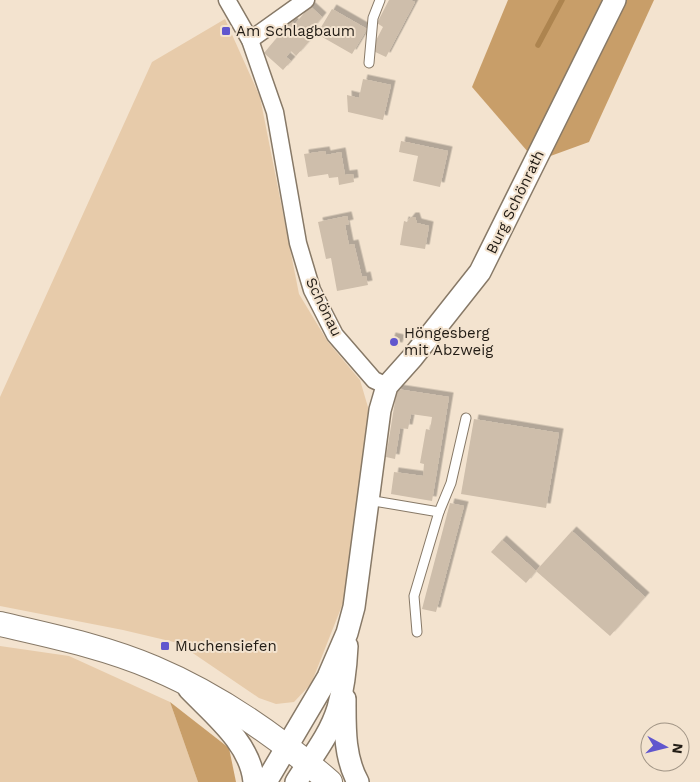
<svg xmlns="http://www.w3.org/2000/svg" width="700" height="782" font-family="'Work Sans',sans-serif">
<style>
.green{fill:#e7cbaa}
.forest{fill:#c89e69}
.lines{fill:none;stroke-linecap:round;stroke-linejoin:round}
.stream{stroke:#ad844f;stroke-width:5.5}
.building{fill:#cebeab;filter:url(#shadow)}
.service-casing{stroke:#877967;stroke-width:11}
.minor-casing{stroke:#877967;stroke-width:19}
.tertiary-casing{stroke:#877967;stroke-width:24}
.secondary-casing{stroke:#877967;stroke-width:26}
.service{stroke:#fff;stroke-width:9}
.minor{stroke:#fff;stroke-width:16}
.tertiary{stroke:#fff;stroke-width:21}
.secondary{stroke:#fff;stroke-width:24}
.poi-dot{fill:#6056ce;stroke:#f3e3cf;stroke-width:2}
.labels{text-anchor:middle;stroke-width:4;stroke-linejoin:round;paint-order:stroke}
.poi-label{font-size:15px;fill:#231d16;stroke:#f3e3cf;text-anchor:start}
.street-label{font-size:15px;fill:#231d16;stroke:#f3e3cf}
</style>
<defs>
<filter id="shadow"><feDropShadow dx="4.5" dy="-4.5" stdDeviation="0" flood-color="#0004"/></filter>
</defs>
<rect width="100%" height="100%" fill="#f3e3cf"/>
<g class="green">
<polygon points="225,19 260,97 299,294 328,342 360,380 370,414 345,598 311,684 294,702 276,704 259,698 178,643 123,630 0,606 0,397 152,62"/>
<polygon points="0,646 69,656 170,702 198,782 0,782"/>
</g>
<g class="forest">
<polygon points="508,0 654,0 589,142 545,158 528,152 472,87"/>
<polygon points="170,702 229,748 236,782 198,782"/>
</g>
<g class="lines">
<polyline class="stream" points="538,45 562,0"/>
</g>
<g class="building">
<polygon points="389,0 410,0 415,2 386,57 371,50 383,27 377,23"/>
<polygon points="310,6 322,17 307,35 311,39 296,56 291,51 286,57 291,61 283,70 264,53 291,21 295,24"/>
<polygon points="332,9 367,29 352,54 317,34"/>
<polygon points="363,79 391,85 383,120 348,112 347,95 359,98"/>
<polygon points="401,141 448,151 440,187 413,181 418,156 399,152"/>
<polygon points="325,151 326,155 341,152 345,175 353,174 354,182 339,185 338,177 329,178 328,174 308,177 304,154"/>
<polygon points="347,216 349,224 345,225 349,245 354,244 362,277 366,276 368,285 337,291 331,258 326,259 318,222"/>
<polygon points="411,217 415,217 417,223 429,226 425,249 400,245 404,221 407,222"/>
<polygon points="391,337 400,339 398,347 389,345"/>
<polygon points="397,389 449,397 432,501 391,494 394,472 423,476 424,464 420,463 426,429 430,430 432,417 411,414 408,429 400,428 395,459 386,457"/>
<polygon points="474,419 559,433 546,508 461,494"/>
<polygon points="450,503 464,506 436,612 422,609"/>
<polygon points="572,531 645,597 610,636 536,571"/>
<polygon points="502,540 536,571 526,583 491,552"/>
</g>
<g class="lines">
<defs>
<g id="service">
<polyline points="369,63 373,18 380,0"/>
<polyline points="368,500 439,512"/>
<polyline points="417,632 414,596 439,512 451,483 466,418"/>
</g>
<g id="minor">
<polyline points="227,0 250,40 275,112 298,243 312,290 335,335 374,380 387,386"/>
<polyline points="250,40 306,0"/>
</g>
<g id="tertiary">
<path d="M 189,689 C 214,715 251,744 254,782"/>
<path d="M 345,699 C 345,727 344,757 358,782"/>
<polyline points="266,782 328,677 347,633 354,607 380,410 387,386 412,358 480,272 615,0"/>
<path d="M 296,782 C 311,758 330,735 338,708 C 344,687 346,667 347,646"/>
</g>
<path id="secondary" d="M 0,624 C 52,636 105,647 154,668 C 218,695 278,737 330,782"/>
</defs>
<use href="#service" class="service-casing"/>
<use href="#minor" class="minor-casing"/>
<use href="#tertiary" class="tertiary-casing"/>
<use href="#secondary" class="secondary-casing"/>
<use href="#service" class="service"/>
<use href="#minor" class="minor"/>
<use href="#tertiary" class="tertiary"/>
<use href="#secondary" class="secondary"/>
</g>
<g class="poi-dot">
<rect x="221" y="26" width="10" height="10" rx="2.5"/>
<circle cx="394" cy="342" r="5"/>
<rect x="160" y="641" width="10" height="10" rx="2.5"/>
</g>
<g class="labels">
<g class="poi-label">
<text x="236" y="36">Am Schlagbaum</text>
<text x="404" y="338">Höngesberg<tspan x="404" dy="17">mit Abzweig</tspan></text>
<text x="175" y="651">Muchensiefen</text>
</g>
<g class="street-label">
<text transform="translate(515 202) rotate(-64)" y="5">Burg Schönrath</text>
<text transform="translate(324 307) rotate(64)" y="5">Schönau</text>
</g>
</g>
<g transform="translate(665 747) rotate(97)"><circle r="24" fill="#f3e3cf" stroke="#a09485"/>
<path d="M0-4L9 19L0 12L-9 19Z" fill="#6056ce"/>
<text y="-8" font-size="14" font-weight="bold" text-anchor="middle" fill="#231d16">N</text>
</g>
</svg>
